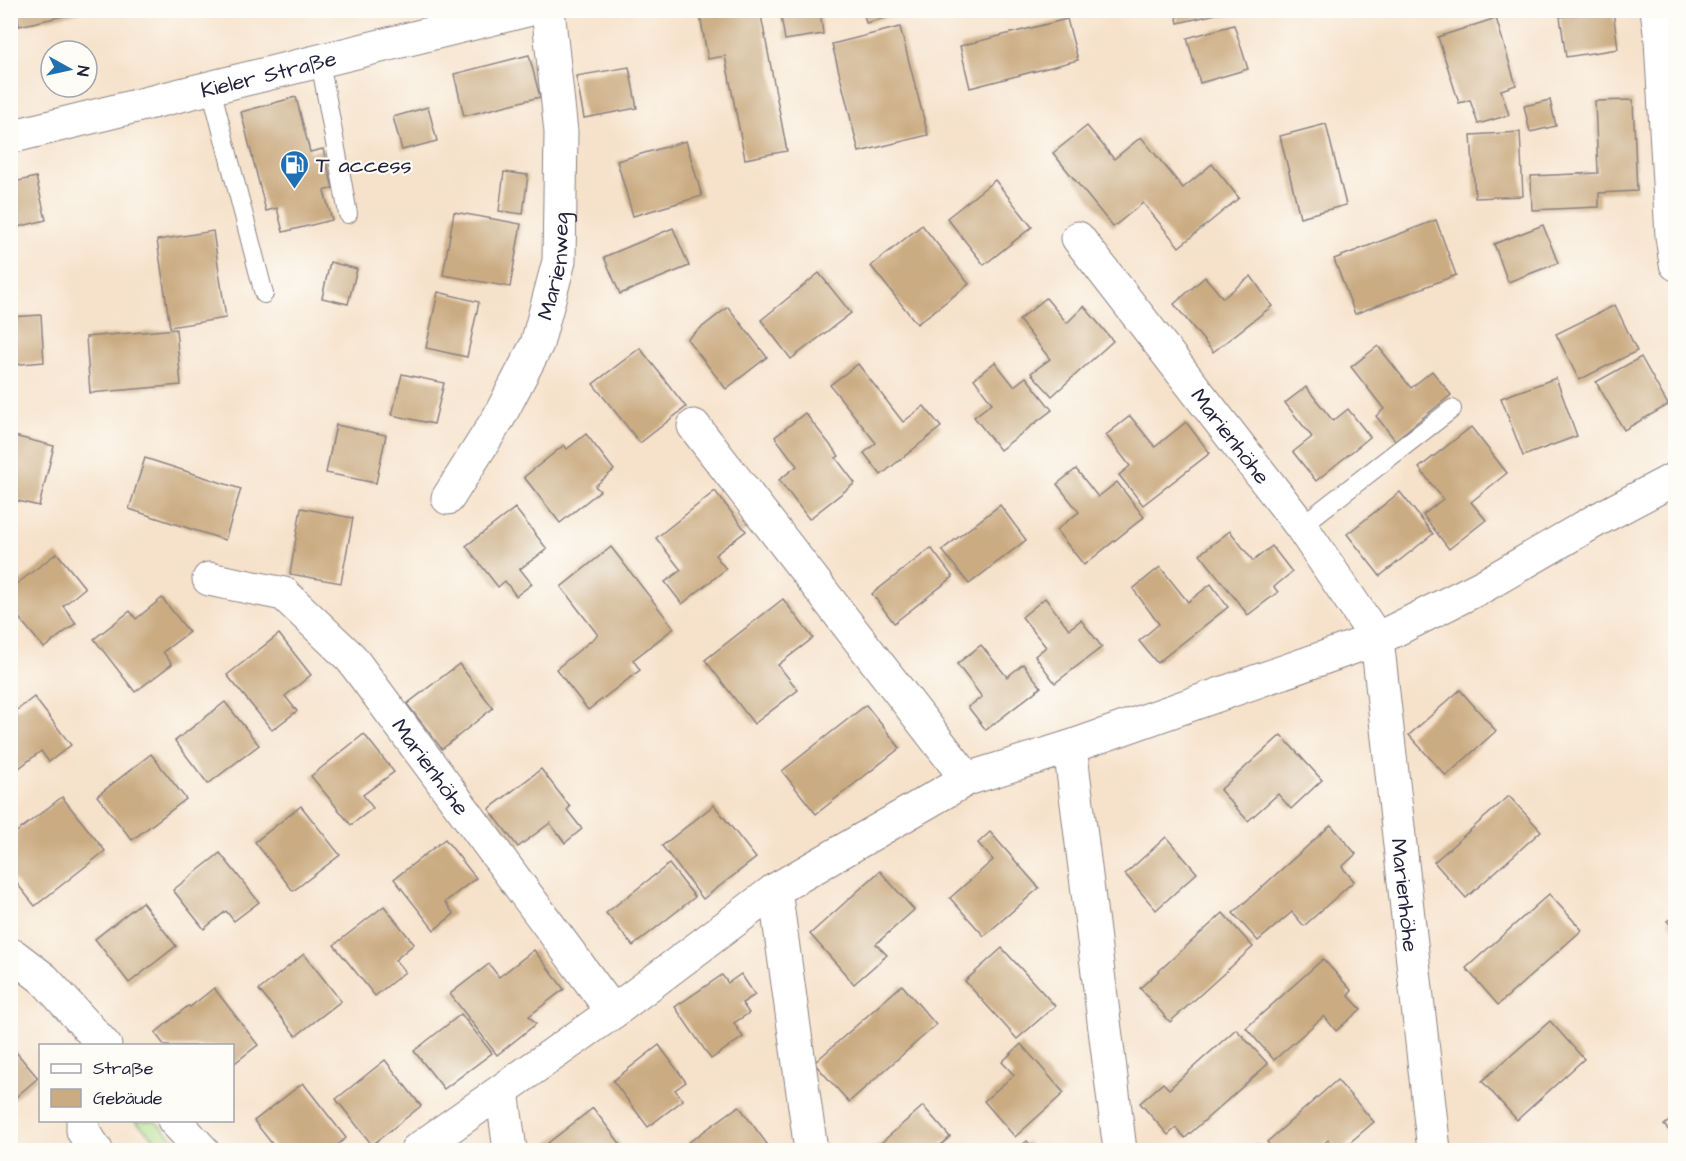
<svg xmlns="http://www.w3.org/2000/svg" width="1686" height="1161" font-family="'Architects Daughter',sans-serif">
<style>
.green{fill:#aedb87;stroke:#687e61;stroke-width:1.5}
.building{fill:#cbac82}
.lines{fill:none;stroke-linecap:round;stroke-linejoin:round}
.service-casing{stroke:#8c8283;stroke-width:20}
.minor-casing{stroke:#8c8283;stroke-width:35}
.primary-casing{stroke:#8c8283;stroke-width:35}
.service{stroke:#fff;stroke-width:18}
.minor{stroke:#fff;stroke-width:33}
.primary{stroke:#fff;stroke-width:33}
.labels{text-anchor:middle;stroke-width:4.5;stroke-linejoin:round;paint-order:stroke}
.street-label{font-size:22px;fill:#22223b;stroke:#fdfcf7}
.poi-label{font-size:22px;fill:#22223b;stroke:#fdfcf7;text-anchor:start}
</style>
<rect width="100%" height="100%" fill="#fdfcf7"/>
<filter id="ink" filterUnits="userSpaceOnUse"><feTurbulence type="fractalNoise" baseFrequency=".0167" numOctaves="2"/><feDisplacementMap in="SourceGraphic" scale="12" xChannelSelector="R" yChannelSelector="G"/><feConvolveMatrix kernelMatrix="1 2 1 2 8 2 1 2 1" color-interpolation-filters="sRGB"/></filter>
<filter id="wash" filterUnits="userSpaceOnUse"><feTurbulence type="fractalNoise" baseFrequency=".008" numOctaves="4" result="noise"/><feDisplacementMap in="SourceGraphic" scale="24" xChannelSelector="R" yChannelSelector="G"/><feGaussianBlur stdDeviation="1.35" result="paint"/><feColorMatrix in="noise" values="0 0 0 0 0 0 0 0 0 0 0 0 0 0 0 0 0 1.4 0 .05"/><feComposite in="paint" operator="in"/></filter>
<g filter="url(#wash)">
<rect width="100%" height="100%" fill="#f6e2cb"/>
<polygon class="green" points="135,1121 155,1121 186,1150 167,1150"/>
<g id="blocks">
<g class="building">
<polygon points="16,10 86,10 86,11 19,26"/>
<polygon points="729,10 760,10 787,151 745,159 725,56 708,59 700,16"/>
<polygon points="780,10 820,10 823,34 785,40"/>
<polygon points="863,10 911,10 911,11 866,23"/>
<polygon points="1175,10 1229,10 1229,11 1178,23"/>
<polygon points="1607,10 1613,10 1618,49 1566,57 1560,17"/>
<polygon points="1496,18 1516,85 1501,90 1509,115 1478,124 1470,100 1459,103 1438,37"/>
<polygon points="1067,19 1078,60 970,88 960,46"/>
<polygon points="1234,25 1248,69 1200,83 1187,38"/>
<polygon points="900,27 928,135 859,152 832,44"/>
<polygon points="529,55 540,97 464,116 454,74"/>
<polygon points="629,67 637,108 584,118 576,76"/>
<polygon points="296,97 310,152 323,149 333,188 324,191 332,220 283,232 277,208 266,211 241,112"/>
<polygon points="1550,100 1556,126 1530,132 1524,106"/>
<polygon points="1633,100 1637,191 1599,193 1599,207 1532,210 1531,176 1598,173 1595,101"/>
<polygon points="428,107 437,141 402,150 393,117"/>
<polygon points="1326,124 1346,205 1300,217 1280,136"/>
<polygon points="1087,126 1114,159 1141,137 1183,188 1212,164 1239,198 1179,247 1143,203 1113,227 1053,153"/>
<polygon points="1520,132 1523,196 1475,198 1471,135"/>
<polygon points="686,141 702,196 633,216 617,161"/>
<polygon points="504,172 528,175 523,214 499,211"/>
<polygon points="36,177 46,220 10,229 10,183"/>
<polygon points="995,180 1032,227 984,265 947,218"/>
<polygon points="454,212 521,224 510,287 443,275"/>
<polygon points="1436,220 1456,275 1355,314 1334,259"/>
<polygon points="922,225 969,284 917,324 871,266"/>
<polygon points="1543,225 1558,263 1508,282 1494,244"/>
<polygon points="673,228 689,266 620,294 604,257"/>
<polygon points="213,231 226,318 170,327 157,240"/>
<polygon points="330,262 357,269 348,304 322,298"/>
<polygon points="819,273 851,313 791,359 761,320"/>
<polygon points="1251,276 1272,306 1213,352 1174,304 1205,277 1223,298"/>
<polygon points="438,292 479,302 467,357 426,348"/>
<polygon points="1046,298 1067,323 1084,306 1113,341 1052,396 1031,373 1050,359 1019,320"/>
<polygon points="1615,305 1637,351 1579,380 1556,334"/>
<polygon points="728,307 767,357 726,389 687,339"/>
<polygon points="41,315 44,362 10,365 10,317"/>
<polygon points="176,329 181,385 90,393 86,337"/>
<polygon points="1378,346 1411,388 1432,371 1451,395 1395,440 1376,416 1384,409 1351,367"/>
<polygon points="640,348 686,407 640,443 593,384"/>
<polygon points="1641,357 1668,405 1624,430 1596,382"/>
<polygon points="995,362 1014,386 1026,377 1052,410 1000,450 974,417 992,403 974,379"/>
<polygon points="858,364 903,422 924,406 941,427 881,475 864,453 876,443 830,385"/>
<polygon points="402,374 444,383 434,424 392,415"/>
<polygon points="1556,378 1577,436 1523,456 1501,398"/>
<polygon points="1306,387 1333,421 1348,409 1370,437 1316,481 1293,452 1312,437 1285,403"/>
<polygon points="805,413 839,456 836,458 855,483 809,519 779,480 797,466 775,437"/>
<polygon points="1130,416 1155,447 1186,422 1210,453 1143,505 1119,475 1130,466 1106,435"/>
<polygon points="336,425 386,435 376,483 326,473"/>
<polygon points="1471,427 1507,473 1471,502 1486,520 1449,549 1423,515 1443,499 1419,468"/>
<polygon points="586,434 614,470 595,486 600,491 560,523 524,477 564,445 567,449"/>
<polygon points="10,435 54,446 39,506 10,499"/>
<polygon points="145,458 241,489 225,540 129,509"/>
<polygon points="1076,469 1098,497 1117,482 1144,517 1084,565 1056,530 1079,512 1057,484"/>
<polygon points="715,491 746,531 715,555 726,569 682,604 665,582 681,570 656,538"/>
<polygon points="1400,492 1433,534 1380,576 1347,534"/>
<polygon points="1000,505 1026,540 969,584 942,550"/>
<polygon points="301,508 353,518 341,583 290,574"/>
<polygon points="515,508 547,549 520,569 532,584 516,596 505,581 498,587 466,546"/>
<polygon points="1230,531 1253,561 1272,546 1292,572 1274,587 1278,592 1248,615 1200,554"/>
<polygon points="611,547 674,628 633,660 640,670 588,710 556,669 598,635 561,587"/>
<polygon points="931,548 953,577 894,623 872,594"/>
<polygon points="57,553 85,588 63,606 76,623 44,648 10,607 10,589"/>
<polygon points="1160,567 1188,602 1211,584 1228,607 1157,663 1139,641 1159,624 1133,589"/>
<polygon points="162,598 189,632 163,652 172,664 135,692 94,639 130,611 136,619"/>
<polygon points="1045,598 1069,629 1081,620 1102,647 1055,683 1035,656 1046,647 1022,617"/>
<polygon points="783,599 813,638 778,665 798,690 754,724 705,660"/>
<polygon points="279,634 311,675 285,696 297,711 272,730 227,675"/>
<polygon points="981,645 1007,677 1023,664 1041,687 986,730 968,707 982,697 957,664"/>
<polygon points="459,664 493,708 442,749 407,704"/>
<polygon points="1460,690 1496,731 1446,776 1409,735"/>
<polygon points="34,697 71,745 49,762 41,751 14,772 10,767 10,701 17,710"/>
<polygon points="225,702 259,745 208,784 175,741"/>
<polygon points="866,705 900,748 816,814 782,771"/>
<polygon points="364,734 394,772 363,795 373,808 351,825 311,776"/>
<polygon points="1281,735 1322,780 1291,809 1278,794 1248,821 1220,790"/>
<polygon points="151,754 186,799 132,840 97,796"/>
<polygon points="541,769 570,807 567,810 582,829 565,843 550,823 518,847 489,809"/>
<polygon points="1509,796 1541,831 1466,898 1434,862"/>
<polygon points="62,797 105,851 35,906 10,875 10,837"/>
<polygon points="714,805 756,858 703,899 662,846"/>
<polygon points="301,806 340,855 293,891 255,842"/>
<polygon points="1331,825 1356,854 1342,867 1354,881 1304,926 1292,912 1258,941 1233,913"/>
<polygon points="990,832 1039,888 984,936 950,898 993,860 978,843"/>
<polygon points="1166,837 1197,873 1156,910 1125,874"/>
<polygon points="445,839 476,878 445,902 454,914 434,930 394,879"/>
<polygon points="220,853 259,902 234,921 226,911 204,929 173,890"/>
<polygon points="669,864 695,897 633,946 606,913"/>
<polygon points="880,871 914,910 876,944 887,955 854,984 810,934"/>
<polygon points="1549,894 1582,930 1498,1005 1466,968"/>
<polygon points="142,902 176,946 129,983 95,939"/>
<polygon points="384,906 414,944 395,960 405,972 375,996 334,945"/>
<polygon points="1223,913 1253,947 1170,1022 1140,988"/>
<polygon points="1676,915 1676,931 1667,921"/>
<polygon points="1002,948 1055,1006 1017,1039 965,981"/>
<polygon points="534,950 564,989 529,1016 536,1024 497,1055 450,994 489,964 499,977"/>
<polygon points="304,954 341,1001 296,1036 259,990"/>
<polygon points="1323,959 1352,991 1348,995 1361,1009 1336,1031 1324,1016 1274,1060 1246,1028"/>
<polygon points="741,974 755,995 742,1003 749,1013 734,1023 743,1037 711,1059 675,1007 722,975 728,983"/>
<polygon points="902,985 936,1025 849,1102 814,1063"/>
<polygon points="214,988 258,1045 232,1065 232,1046 165,1046 155,1033 188,1006 190,1007"/>
<polygon points="461,1014 492,1053 444,1089 414,1051"/>
<polygon points="1550,1021 1584,1059 1517,1120 1482,1081"/>
<polygon points="1236,1029 1268,1064 1185,1138 1176,1128 1168,1135 1140,1103 1163,1083 1169,1089"/>
<polygon points="1021,1044 1064,1093 1015,1137 984,1101 1014,1075 1002,1062"/>
<polygon points="10,1045 38,1078 10,1102"/>
<polygon points="659,1045 686,1082 675,1090 683,1100 648,1127 613,1081"/>
<polygon points="385,1060 421,1106 372,1145 336,1099"/>
<polygon points="1337,1080 1374,1122 1341,1150 1337,1150 1328,1140 1316,1150 1274,1150 1267,1142"/>
<polygon points="303,1083 346,1138 331,1150 277,1150 254,1121"/>
<polygon points="739,1106 767,1144 758,1150 694,1150 688,1143"/>
<polygon points="923,1106 950,1137 935,1150 873,1150"/>
<polygon points="593,1108 625,1150 553,1150 548,1143"/>
<polygon points="1676,1116 1676,1138 1664,1125"/>
<polygon points="1027,1141 1035,1150 1016,1150"/>
<polygon points="1256,1144 1262,1150 1249,1150"/>
</g>
</g>
</g>
<g filter="url(#ink)">
<use href="#blocks" fill-opacity="0" stroke="#8c8283" stroke-width="1.5"/>
<g class="lines">
<defs>
<g id="service">
<polyline points="320,61 348,214"/>
<polyline points="211,88 264,294"/>
<polyline points="1301,526 1452,409"/>
</g>
<g id="minor">
<polyline points="1657,10 1661,40 1672,236 1676,264"/>
<path id="s1" d="M 1078,238 L 1301,526 L 1377,639 L 1434,1150"/>
<polyline points="694,426 967,779"/>
<path id="s2" d="M 448,498 L 499,417 L 537,344 L 559,261 L 561,132 L 548,10"/>
<path id="s3" d="M 209,579 L 284,594 L 351,658 L 613,1012"/>
<polyline points="1070,747 1120,1150"/>
<polyline points="775,890 811,1150"/>
<polyline points="10,957 14,956 44,979 105,1046"/>
<polyline points="502,1091 510,1150"/>
<polyline points="83,1120 83,1131 96,1150"/>
<polyline points="174,1120 202,1150"/>
<polyline points="417,1150 613,1012 775,890 967,779 1070,747 1377,639 1485,585 1595,521 1676,478"/>
</g>
<g id="primary">
<path id="s4" d="M 10,137 L 527,10"/>
</g>
</defs>
<use href="#service" class="service-casing"/>
<use href="#minor" class="minor-casing"/>
<use href="#primary" class="primary-casing"/>
<use href="#service" class="service"/>
<use href="#minor" class="minor"/>
<use href="#primary" class="primary"/>
</g>
</g>
<defs>
<symbol id="fuel-pin" viewBox="-11 -11 22 30"><path d="M0 17L-7.5 6A9.5 9.5 0 1 1 7.5 6Z" fill="#1f6fb2" stroke="#fdfcf7"/><path d="M-5.5-6h7V0h2V4h1.3V-2.5L3-4.5l.8-.8L6-3V5H2.5V1h-1V6h-7ZM-4.2-4.7v3.2H.2V-4.7Z" fill="#fff"/></symbol>
</defs>
<g fill-rule="evenodd">
<use href="#fuel-pin" x="278" y="148" width="33" height="45"/>
</g>
<g class="labels">
<g class="street-label">
<text dy="8" stroke="none"><textPath href="#s4" startOffset="266">Kieler Straße</textPath></text>
<text dy="8" stroke="none"><textPath href="#s2" startOffset="258">Marienweg</textPath></text>
<text dy="8" stroke="none"><textPath href="#s1" startOffset="250">Marienhöhe</textPath></text>
<text dy="8" stroke="none"><textPath href="#s3" startOffset="304">Marienhöhe</textPath></text>
<text dy="8" stroke="none"><textPath href="#s1" startOffset="758">Marienhöhe</textPath></text>
</g>
<g class="poi-label">
<text x="316" y="172">T access</text>
</g>
</g>
<rect width="1686" height="1161" fill="none" stroke="#fdfcf7" stroke-width="36"/>
<rect x="39" y="1044" width="195" height="78" fill="#fdfcf7" stroke="#a5a5ac" stroke-width="1.5"/>
<rect x="51" y="1064" width="30" height="9" fill="#ffffff" stroke="#a5a5ac" stroke-width="1.5"/>
<text x="93" y="1074" font-size="18" fill="#22223b">Straße</text>
<rect x="51" y="1089" width="30" height="18" fill="#cbac82" stroke="#a5a5ac" stroke-width="1.5"/>
<text x="93" y="1104" font-size="18" fill="#22223b">Gebäude</text>
<g transform="translate(69 69) rotate(98)"><circle r="28" fill="#fdfcf7" stroke="#a5a5ac" stroke-width="1.5"/>
<path d="M0-4.5L10 22L0 15L-10 22Z" fill="#1f6fb2"/>
<text y="-9" font-size="16" font-weight="bold" text-anchor="middle" fill="#22223b">N</text>
</g>
</svg>
